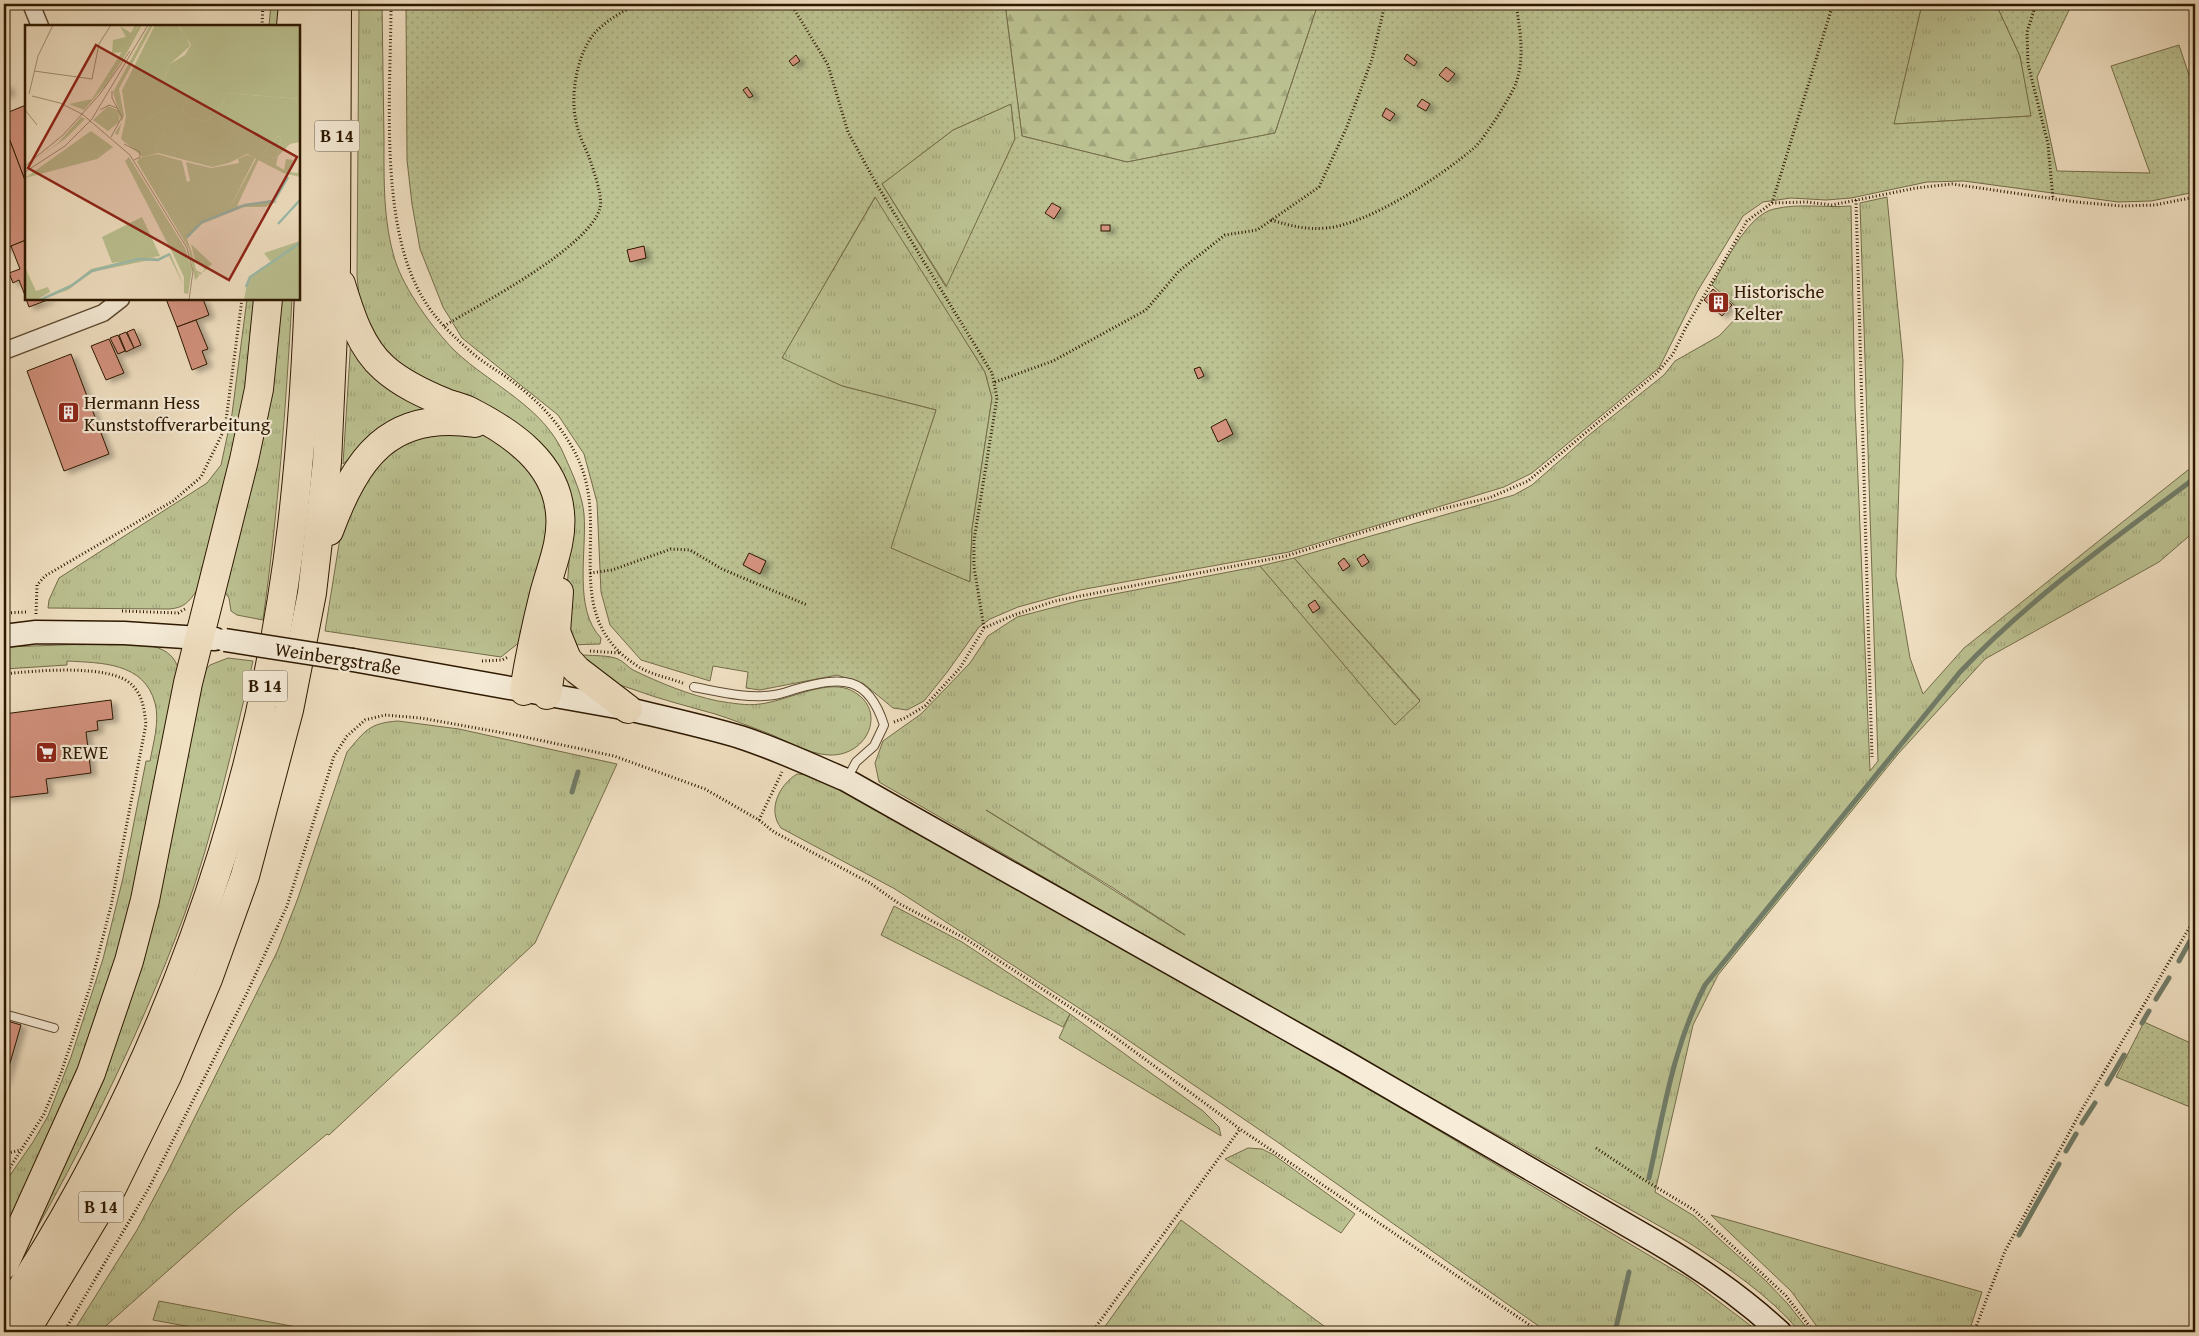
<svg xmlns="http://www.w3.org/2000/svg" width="2199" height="1336" font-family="'Gentium Book Plus',serif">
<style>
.grass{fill:url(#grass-tufts);stroke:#746d49;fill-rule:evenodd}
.forest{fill:url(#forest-firs);stroke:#746d49}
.garden{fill:url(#garden-dots);stroke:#746d49;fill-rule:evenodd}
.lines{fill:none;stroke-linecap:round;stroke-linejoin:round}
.stream{stroke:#707c68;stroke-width:5}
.building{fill:#d3927e;stroke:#2d1800;filter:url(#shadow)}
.lane-casing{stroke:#5e4a31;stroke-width:10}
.street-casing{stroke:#5e4a31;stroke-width:19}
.secondary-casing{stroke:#2d1800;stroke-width:25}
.highway-casing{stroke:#2d1800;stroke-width:30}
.path{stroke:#2d1800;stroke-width:3;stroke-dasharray:1 2.5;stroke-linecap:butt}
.lane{stroke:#f6ecd8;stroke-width:8}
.street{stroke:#f6ecd8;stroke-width:16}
.secondary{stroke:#f6ecd8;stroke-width:22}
.highway{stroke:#f1e1c3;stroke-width:28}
.secondary-bridge-casing{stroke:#2d1800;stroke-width:25;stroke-linecap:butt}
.secondary-bridge{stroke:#f6ecd8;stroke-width:22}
.labels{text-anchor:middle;stroke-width:4.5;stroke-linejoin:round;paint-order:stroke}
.shield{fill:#f6ecd8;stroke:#695841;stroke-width:1}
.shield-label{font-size:18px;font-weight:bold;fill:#2d1800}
.poi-label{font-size:19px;fill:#2d1800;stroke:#f6ecd8;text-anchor:start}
.street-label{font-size:19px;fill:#2d1800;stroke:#f6ecd8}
.inset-river{fill:none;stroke:#9cbeae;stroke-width:2.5}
.inset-road{fill:none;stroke:#a39175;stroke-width:1}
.view{fill:#8f2418;fill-opacity:0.15;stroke:#8f2418;stroke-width:2.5}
.inset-edge{fill:none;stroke:#2d1800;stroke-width:2.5}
</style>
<defs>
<pattern id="grass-tufts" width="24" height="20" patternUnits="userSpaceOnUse" patternTransform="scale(1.25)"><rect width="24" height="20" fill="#bcc292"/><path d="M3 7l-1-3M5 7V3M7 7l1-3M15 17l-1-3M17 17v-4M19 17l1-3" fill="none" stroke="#a2a67c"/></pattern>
<pattern id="forest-firs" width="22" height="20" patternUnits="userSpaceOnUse" patternTransform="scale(1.25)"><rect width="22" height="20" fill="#bcc292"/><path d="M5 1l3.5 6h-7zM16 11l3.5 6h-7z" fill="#a2a67c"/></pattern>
<pattern id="garden-dots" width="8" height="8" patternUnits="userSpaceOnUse" patternTransform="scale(1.25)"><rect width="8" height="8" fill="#bcc292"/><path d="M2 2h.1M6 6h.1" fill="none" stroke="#a2a67c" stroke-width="1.8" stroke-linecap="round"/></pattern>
<filter id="shadow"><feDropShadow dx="5.5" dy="3" stdDeviation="2.5" flood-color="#0004"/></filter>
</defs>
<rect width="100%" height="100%" fill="#f1e1c3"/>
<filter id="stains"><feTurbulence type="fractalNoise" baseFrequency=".004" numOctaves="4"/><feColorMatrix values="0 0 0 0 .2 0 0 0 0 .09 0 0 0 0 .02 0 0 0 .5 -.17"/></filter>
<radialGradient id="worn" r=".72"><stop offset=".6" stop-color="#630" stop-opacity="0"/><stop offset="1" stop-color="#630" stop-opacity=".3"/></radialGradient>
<g class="grass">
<polygon points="271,4 286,4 284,26 269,26"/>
<path d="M 359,4 L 382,4 C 383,49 383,95 384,140 C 384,180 383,221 395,260 C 404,289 433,329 455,351 C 492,386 545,407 565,457 C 573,475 582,494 584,514 C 587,552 573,609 601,638 L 600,644 L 568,645 L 564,630 L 572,521 L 556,464 L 533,436 L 488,409 L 428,385 L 387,357 L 360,308 L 357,275 Z"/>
<polygon points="1922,4 1996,4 2020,56 2032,116 1893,124"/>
<polygon points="1011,104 1015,139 947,287 882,184 953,130"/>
<polygon points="876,196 985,372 992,398 972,529 970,582 890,548 936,410 842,386 781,359"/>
<path d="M 1887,197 L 1903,361 L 1896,576 L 1910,658 L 1923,694 L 1964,648 L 2188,470 L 2195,469 L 2195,531 L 2159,562 L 1985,659 L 1898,754 L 1718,975 L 1693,1025 L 1655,1192 L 1694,1216 L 1766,1281 L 1788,1304 L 1810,1332 L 1800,1332 C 1769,1295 1727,1267 1686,1241 L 1222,980 L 879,782 L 875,763 L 883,741 L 921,714 L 970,663 L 988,636 L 1017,617 L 1078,601 L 1260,566 L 1395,724 L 1420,700 L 1294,558 L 1514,495 L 1532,485 L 1589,435 L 1664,375 L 1675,361 L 1719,336 L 1742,312 L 1712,285 C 1725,264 1747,215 1774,209 C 1799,203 1825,208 1851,206 L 1855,405 L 1870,771 L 1878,761 L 1860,203 ZM 986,810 L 1113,888 L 1185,935 Z"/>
<path d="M 247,299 L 262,299 L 248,415 L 197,590 C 189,602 184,608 169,609 L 48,608 L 49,600 L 59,578 L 207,483 L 221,465 L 232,414 Z"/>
<path d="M 278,299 L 292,299 C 286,406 278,513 263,620 L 237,615 L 231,611 L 229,598 L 224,591 Z"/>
<polygon points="351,339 438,409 384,430 343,464"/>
<polygon points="479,431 522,455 549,504 548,533 526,637 501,657 325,631 344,513 364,469 413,433"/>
<path d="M 90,644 C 111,644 154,639 170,655 C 176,660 178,668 181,675 L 124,961 L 4,1246 L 4,1184 L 33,1142 L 48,1116 L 71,1057 L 103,959 L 123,878 L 146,761 L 150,761 C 153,744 160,721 155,703 C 144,662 101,663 67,661 L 67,665 L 4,669 L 4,647 Z"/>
<path d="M 584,655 C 595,656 608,655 618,659 C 623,661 628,667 633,670 C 660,683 689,695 718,701 C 732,703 746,706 760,704 C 786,701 824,680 848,689 C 890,706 869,757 829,755 C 806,754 783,738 762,731 C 746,725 731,719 715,714 C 687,706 659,699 632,689 C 624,686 615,684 607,680 C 595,673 584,664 573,656 Z"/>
<path d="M 228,658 L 253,661 C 233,746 214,831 185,913 C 137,1043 74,1166 4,1286 L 4,1281 L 87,1106 L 203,673 L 210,665 Z"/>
<path d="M 398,721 L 459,729 L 617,764 L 535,943 L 329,1135 L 327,1134 L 235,1211 L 99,1332 L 73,1332 L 137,1230 L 168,1171 L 277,952 L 298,898 L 347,752 C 365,731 369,723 398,721 Z"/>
<path d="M 797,774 L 809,775 L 859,798 L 1377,1094 L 1689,1279 L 1759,1332 L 1547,1332 L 1276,1141 L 1116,1032 L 895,889 L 781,828 C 767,810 779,785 797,774 Z"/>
<polygon points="1070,1014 1203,1111 1219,1127 1221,1136 1059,1038"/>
<polygon points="1248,1148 1262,1149 1274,1155 1355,1214 1341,1233 1225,1159"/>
<polygon points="1711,1215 1982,1292 1969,1332 1821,1332 1791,1291"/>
<polygon points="1181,1220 1332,1332 1101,1332"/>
<polygon points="159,1301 323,1332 219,1332 153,1320"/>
</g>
<polygon class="forest" points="1005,4 1318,4 1275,133 1127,162 1022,136"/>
<g class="garden">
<path d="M 406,4 L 1005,4 L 1022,136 L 1127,162 L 1275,133 L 1318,4 L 1922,4 L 1894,124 L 2031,116 L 2020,56 L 1996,4 L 2072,4 L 2037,77 L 2057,171 L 2150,173 L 2111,66 L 2179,45 L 2195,93 L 2195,192 L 2151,201 L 2118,202 L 1964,181 L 1927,182 L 1851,198 L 1826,200 L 1791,198 L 1763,202 L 1743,216 L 1697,292 L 1659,368 L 1532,473 L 1504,487 L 1289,552 L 1080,590 L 1018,607 L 990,619 L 979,627 L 948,671 L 924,701 L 907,710 L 893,708 L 864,684 L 837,675 L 760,690 L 746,688 L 748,672 L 713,666 L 710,681 L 641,660 L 610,625 L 601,592 L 597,502 L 584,454 L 558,415 L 462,338 L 443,307 L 420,249 L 412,204 L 407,160 ZM 1011,104 L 1015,139 L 946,287 L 882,184 L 953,130 ZM 875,197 L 985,372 L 992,398 L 972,529 L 970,582 L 891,548 L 936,410 L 842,386 L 782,358 Z"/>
<polygon points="1294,558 1420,701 1395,725 1260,566"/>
<polygon points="894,906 962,942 1070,1014 1063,1027 881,935"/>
<polygon points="2144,1022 2195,1045 2195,1109 2116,1077"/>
</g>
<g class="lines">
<g class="stream">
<polyline points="572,792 578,772"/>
<polyline points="2179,961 2190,941"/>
<polyline points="2156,999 2169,978"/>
<polyline points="2142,1023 2149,1011"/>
<polyline points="2107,1084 2124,1055"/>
<polyline points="2082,1123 2095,1103"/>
<polyline points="2066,1151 2076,1134"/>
<path d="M 1649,1178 C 1664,1110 1673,1047 1705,985 L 1960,672 C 2030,598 2114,539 2195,478"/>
<polyline points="2019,1235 2059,1164"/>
<polyline points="1615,1332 1629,1272"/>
</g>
</g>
<g class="building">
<polygon points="1407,54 1417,62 1414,66 1404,59"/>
<polygon points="796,55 800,61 793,66 789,61"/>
<polygon points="1446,67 1455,74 1448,82 1439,75"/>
<polygon points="6,84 10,92 4,95 4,85"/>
<polygon points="747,87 753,96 749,98 743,90"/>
<polygon points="1422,99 1430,104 1426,111 1417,106"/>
<polygon points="26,105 26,183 4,125 4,114"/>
<polygon points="1386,108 1395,114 1390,121 1382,116"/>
<polygon points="4,125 26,183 26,240 4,249"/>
<polygon points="1052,203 1061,208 1054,219 1045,213"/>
<rect x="1101" y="225" width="9" height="6"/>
<polygon points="26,240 26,298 19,280 13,283 9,273 20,269 11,246"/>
<polygon points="644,246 646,258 630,262 627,250"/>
<polygon points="1713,289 1732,305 1722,316 1704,300"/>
<polygon points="26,299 50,299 29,307"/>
<polygon points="166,299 203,299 209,315 177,327"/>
<polygon points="196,320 208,349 202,351 207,364 192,370 177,327"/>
<polygon points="134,329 141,345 134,348 127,332"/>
<polygon points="126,332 134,348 126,352 119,335"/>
<polygon points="118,335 125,351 118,354 110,338"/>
<polygon points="109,339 124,373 106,380 91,346"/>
<polygon points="71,354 109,454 64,471 27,371"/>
<polygon points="1200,367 1204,376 1198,379 1194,369"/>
<polygon points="1226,419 1233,434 1218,442 1211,427"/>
<polygon points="749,553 766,561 760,574 743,565"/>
<polygon points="1364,554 1369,562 1362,567 1357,559"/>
<polygon points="1344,558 1350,566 1343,571 1338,563"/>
<polygon points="1315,600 1320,608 1313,613 1308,605"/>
<polygon points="111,700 113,719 97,721 98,730 86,732 91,773 46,779 48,793 4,798 4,714"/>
<polygon points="4,1020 21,1025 4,1084"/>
</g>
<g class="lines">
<defs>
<g id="lane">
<path d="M 694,687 C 721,692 747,699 774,695 C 782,694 789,691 796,689 C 842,676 868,675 884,725 L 874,746 L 856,762 L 847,779"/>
<polyline points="4,1014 54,1028"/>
</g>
<g id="street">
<polyline points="31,4 40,26"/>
<polyline points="4,351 103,313 121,299"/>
</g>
<g id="secondary">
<polyline points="4,636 36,632 124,633 215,639"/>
<path d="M 353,660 L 628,709 C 666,718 703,726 740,737 C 777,749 811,765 846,780 L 1344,1061 L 1656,1242 C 1702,1269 1741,1296 1780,1332"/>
</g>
<g id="highway">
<polyline points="291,26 293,4"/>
<path d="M 341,284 C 350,313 360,347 384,368 C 402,384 424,394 446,403 C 454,406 464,408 471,412 C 512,433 556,463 560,513 C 563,541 551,567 544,594 C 536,626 529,659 524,691"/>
<path d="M 329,531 C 356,458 389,410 475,423"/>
<polyline points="556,632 567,659 577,670 628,709"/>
<polyline points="547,695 556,632 559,592"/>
<polyline points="4,1265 91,1073 129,961 145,900 188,683 244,460 259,389 268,299"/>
<path d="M 4,1315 C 160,1081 259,805 292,526 C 312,354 313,178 312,4"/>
<polyline points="25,1332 112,1188 167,1076 208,979 245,876 289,710 312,593 327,462 336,268 337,4"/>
</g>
</defs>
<use href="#lane" class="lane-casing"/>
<use href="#street" class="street-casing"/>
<use href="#secondary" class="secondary-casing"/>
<use href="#highway" class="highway-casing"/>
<g class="path">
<path d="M 391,4 C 391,90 378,226 424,300 C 436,320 453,336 470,351 C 483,363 499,371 513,382 C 540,402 565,429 579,461 C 611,533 557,616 639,667 C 652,675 670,678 685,684"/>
<polyline points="791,4 828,65 848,132 877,185 992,373 997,398 974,540 974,567 984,628"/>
<polyline points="2036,4 2027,32 2028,64 2048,144 2053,199"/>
<polyline points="262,26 263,4"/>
<polyline points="1856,200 1872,757"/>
<polyline points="1772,203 1833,4"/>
<path d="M 1271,220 C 1292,226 1305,230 1327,228 C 1369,224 1443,175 1475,147 C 1484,139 1512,95 1516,83 C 1525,57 1520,30 1516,4"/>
<path d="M 444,326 C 480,304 589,248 600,208 C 603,196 593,169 589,157 C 584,145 578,133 576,121 C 570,95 577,54 594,34 C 605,21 623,11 638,4"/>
<polyline points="995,382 1053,361 1146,310 1179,271 1225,235 1257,230 1319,187 1346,129 1372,59 1385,4"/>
<polyline points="590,573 612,570 671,549 690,550 722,569 807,605"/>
<polyline points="122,611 178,613 185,609"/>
<polyline points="4,613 26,612"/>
<polyline points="36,614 37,585 45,576 173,501 201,477 225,428 242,299"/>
<polyline points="590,651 621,653"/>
<polyline points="482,661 502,660 508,657"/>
<path d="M 4,674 C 33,671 111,663 132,685 C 143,696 144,709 146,724 L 111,906 L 90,987 L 61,1073 L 44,1114 L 4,1177"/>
<polyline points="894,722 905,718 925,706 960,668 984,628 1014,615 1055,601 1286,556 1428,512 1489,498 1528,481 1657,373 1673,354 1685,329 1747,221 1772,203 1806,202 1832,205 1916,188 1952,184 2076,202 2122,206 2155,205 2195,197"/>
<polyline points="759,820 782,772"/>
<polyline points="1596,1148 1641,1178 1694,1210 1786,1296 1814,1332"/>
<polyline points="4,1154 21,1150"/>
<polyline points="64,1332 150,1186 247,993 287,906 334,756 347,736 365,720 385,715 421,718 520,736 614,756 705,789 759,820 774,832 870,883 898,903 966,939 1108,1032 1240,1129 1540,1332"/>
<polyline points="1092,1332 1240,1129"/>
<polyline points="1974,1332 2005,1251 2081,1111 2195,918"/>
</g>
<use href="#lane" class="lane"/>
<use href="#street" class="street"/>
<use href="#secondary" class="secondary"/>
<use href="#highway" class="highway"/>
<defs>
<polyline id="secondary-bridge" points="225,640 353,660"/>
</defs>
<use href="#secondary-bridge" class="secondary-bridge-casing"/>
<use href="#secondary-bridge" class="secondary-bridge"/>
</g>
<defs>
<symbol id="building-square" viewBox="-11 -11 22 22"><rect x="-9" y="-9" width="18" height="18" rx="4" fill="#8f2418" stroke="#f6ecd8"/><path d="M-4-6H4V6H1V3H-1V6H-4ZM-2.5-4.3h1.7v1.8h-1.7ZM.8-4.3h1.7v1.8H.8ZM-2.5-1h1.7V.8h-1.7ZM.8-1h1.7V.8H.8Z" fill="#fff"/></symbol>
<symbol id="supermarket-square" viewBox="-11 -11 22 22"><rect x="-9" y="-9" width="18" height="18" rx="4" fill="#8f2418" stroke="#f6ecd8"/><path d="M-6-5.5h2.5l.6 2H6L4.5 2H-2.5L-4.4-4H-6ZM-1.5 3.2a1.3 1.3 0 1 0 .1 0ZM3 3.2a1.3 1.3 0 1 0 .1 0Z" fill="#fff"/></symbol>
</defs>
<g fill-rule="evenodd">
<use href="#building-square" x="1706" y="290" width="25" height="25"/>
<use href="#building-square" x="56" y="400" width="25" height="25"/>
<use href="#supermarket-square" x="34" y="740" width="25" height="25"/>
</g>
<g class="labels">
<g class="shield">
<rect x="314.5" y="120.5" width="45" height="31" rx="4"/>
<rect x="242.5" y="670.5" width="45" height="31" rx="4"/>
<rect x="78.5" y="1191.5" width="45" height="31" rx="4"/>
</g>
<g class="shield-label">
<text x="337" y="142">B 14</text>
<text x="265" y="692">B 14</text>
<text x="101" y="1213">B 14</text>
</g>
<g class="poi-label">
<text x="1734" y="298">Historische<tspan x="1734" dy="22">Kelter</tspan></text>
<text x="84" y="409">Hermann Hess<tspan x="84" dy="22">Kunststoffverarbeitung</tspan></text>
<text x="62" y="759">REWE</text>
</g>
<g class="street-label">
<text transform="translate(338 658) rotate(9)" y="7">Weinbergstraße</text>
</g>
</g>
<g transform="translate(25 25)">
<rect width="275" height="275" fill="#f1e1c3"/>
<path d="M 110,0 L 113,0 L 99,27 L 87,28 L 88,15 L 101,12 L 95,1 L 106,8 ZM 114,0 L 117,0 L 101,29 L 80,61 L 59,85 L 44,79 L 67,74 ZM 125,0 L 128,0 L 94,64 L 99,90 L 93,110 L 90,108 L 97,97 L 88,67 ZM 140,0 L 153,0 L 161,11 L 149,14 ZM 83,81 L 95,86 L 94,97 L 83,106 L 68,95 ZM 158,81 L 157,85 L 143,95 L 142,82 ZM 141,83 L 141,107 L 130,123 L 124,116 L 135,106 L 124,93 ZM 56,92 L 60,94 L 41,113 L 6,138 L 33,118 ZM 66,106 L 88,122 L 72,134 L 0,153 ZM 253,111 L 256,113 L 251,134 L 238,128 ZM 132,129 L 157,136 L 162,157 L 165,156 L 161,137 L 186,143 L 214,138 L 213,134 L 222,130 L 230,133 L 203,186 L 231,134 L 234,134 L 212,181 L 247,175 L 252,177 L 240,182 L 219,182 L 174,200 L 162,214 L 167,228 L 171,245 L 177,248 L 180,244 L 170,235 L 166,219 L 187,239 L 175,250 L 172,247 L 174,251 L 170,255 L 164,224 L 112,137 L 114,133 ZM 104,132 L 160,223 L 167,244 L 163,269 L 159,268 L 159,252 L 148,229 L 100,136 ZM 117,192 L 135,231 L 87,238 L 77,212 ZM 275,216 L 275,275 L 219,275 L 223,254 L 249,235 L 245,236 L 239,228 ZM 145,228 L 159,261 L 144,231 L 67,247 L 43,265 L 14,275 L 47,259 L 66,244 L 117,232 L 133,233 ZM 0,242 L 11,266 L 23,262 L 25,267 L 13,274 L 0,275 Z" fill="#bcc292"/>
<path d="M 154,0 L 275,0 L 275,74 L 201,68 L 198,79 L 181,97 L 166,93 L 157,85 L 166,62 L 138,58 L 145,39 L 160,30 L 166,20 Z" fill="#bcc292"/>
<path d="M 130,0 L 140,0 L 149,13 L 161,11 L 165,21 L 145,39 L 138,58 L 167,62 L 157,85 L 166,93 L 181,97 L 198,79 L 201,68 L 275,74 L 275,117 L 265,119 L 253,131 L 251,140 L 259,145 L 261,134 L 268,135 L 265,147 L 273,148 L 275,135 L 275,152 L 258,148 L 222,129 L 204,138 L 187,142 L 133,128 L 118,132 L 96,114 L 101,92 L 97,65 ZM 141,83 L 141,107 L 130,123 L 125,116 L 136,106 L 124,93 ZM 253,111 L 256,113 L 251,134 L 238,128 Z" fill="#bcc292" fill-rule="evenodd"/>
<path class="inset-river" d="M 253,199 L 275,175M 162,212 L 177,197 L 220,180 L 249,176 L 263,152M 221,262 L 225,252 L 275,218M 15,275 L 46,261 L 67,246 L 113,234 L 133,235 L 145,229"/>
<path class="inset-road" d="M 9,46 L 67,54 L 74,19 L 86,0M 4,69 L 13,31 L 28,0M 7,71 L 35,78 L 57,89M 0,85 L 12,100M 75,85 L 84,80 L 92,83M 57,89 L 105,130 L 162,223 L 168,246 L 164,275M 86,112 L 97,92 L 87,73 L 87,66M 99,119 L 115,127 L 115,132 L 109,135M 0,141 L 38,110 L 75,69 L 105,26M 0,147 L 40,121 L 67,94 L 123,0"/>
<path class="view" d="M 71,20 L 272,132 L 204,255 L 3,143 Z"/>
<rect width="275" height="275" class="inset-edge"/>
</g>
<rect width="2199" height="1336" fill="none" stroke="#f1e1c3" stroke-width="20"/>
<rect x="5" y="5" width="2189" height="1326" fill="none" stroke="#2d1800" stroke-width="2.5"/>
<rect x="10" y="10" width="2179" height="1316" fill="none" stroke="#2d1800"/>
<rect width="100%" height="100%" filter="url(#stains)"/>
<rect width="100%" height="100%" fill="url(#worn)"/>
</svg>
